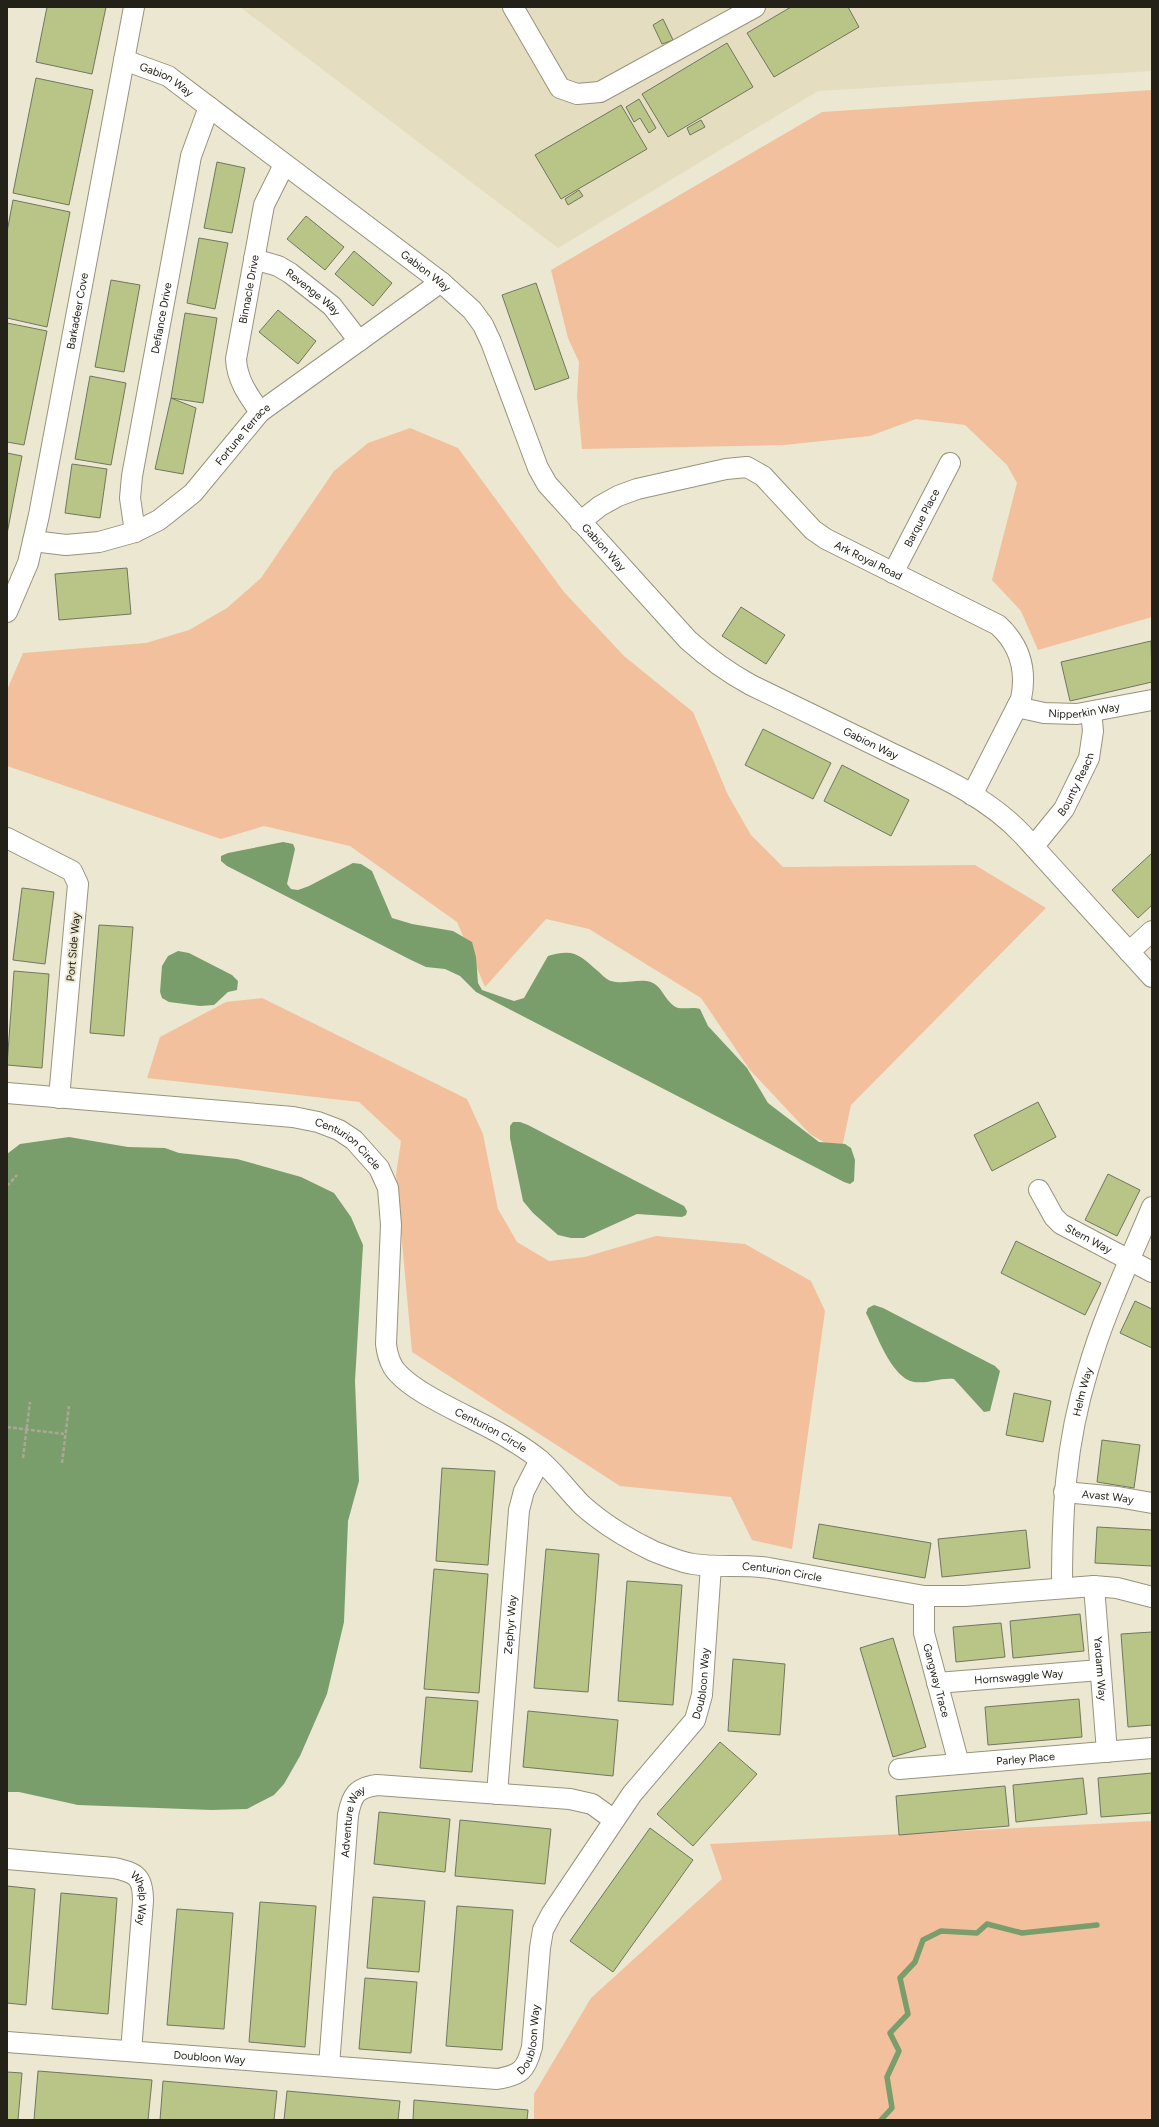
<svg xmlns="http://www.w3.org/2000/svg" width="1159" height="2127" font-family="Figtree,sans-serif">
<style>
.built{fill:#e4ddbf}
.green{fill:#f2c09d}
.water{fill:#799e6c}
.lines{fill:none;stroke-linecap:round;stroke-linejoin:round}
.stream{stroke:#799e6c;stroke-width:5.5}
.building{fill:#b9c587;stroke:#717661}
.minor-casing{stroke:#98937d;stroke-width:22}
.path{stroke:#aba794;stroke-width:2.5;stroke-dasharray:4 2;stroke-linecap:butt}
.minor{stroke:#fff;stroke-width:20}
.labels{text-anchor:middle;stroke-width:4;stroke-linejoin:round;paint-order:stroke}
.street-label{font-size:11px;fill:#232118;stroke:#ece7d0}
</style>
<rect width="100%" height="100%" fill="#ece7d0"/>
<polygon class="built" points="240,7 1152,7 1152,71 818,91 558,248"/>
<g class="green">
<polygon points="1152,90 1152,617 1038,650 1021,611 992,580 1017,483 1007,465 965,425 916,419 870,436 784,445 582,449 577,397 579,362 568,338 551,270 822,112"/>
<polygon points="410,428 458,448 564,592 624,656 693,712 728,795 751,835 783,867 975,865 1046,908 851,1105 841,1152 810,1134 750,1070 701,998 589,929 546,919 485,987 457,922 350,846 264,826 221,839 7,766 7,690 23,653 146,643 189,630 227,608 261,578 334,471 368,443"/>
<polygon points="262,998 467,1099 483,1134 498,1209 517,1242 549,1261 585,1257 656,1236 745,1244 811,1281 825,1311 792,1549 752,1540 731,1497 620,1486 412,1352 396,1175 401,1141 359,1102 147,1078 160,1037 226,1002"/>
<polygon points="1152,1821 1152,2120 534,2120 534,2094 591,1998 722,1879 710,1844"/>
</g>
<g class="water">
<path d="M 283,842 L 293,844 L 295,849 L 287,884 L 291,889 L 298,890 L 309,886 L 353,863 L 361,864 L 372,871 L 392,918 L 412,924 L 453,931 L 472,942 L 476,957 L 478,983 L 482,990 L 514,1001 L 524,998 L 548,956 C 575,948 579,955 599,972 C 602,975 607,980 611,981 C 624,985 639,978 651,982 C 662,986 664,999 674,1006 C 681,1011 692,1006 700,1009 L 708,1026 L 747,1068 L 768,1103 L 819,1142 L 845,1144 L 851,1148 L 855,1160 L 854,1181 L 850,1184 L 844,1182 L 476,992 L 460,976 L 445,969 L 426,967 L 411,960 L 227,866 L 221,861 L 221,856 L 228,853 Z"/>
<polygon points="178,951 189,953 232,975 238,981 237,990 228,992 214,1005 200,1006 169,1002 162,998 160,992 162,966 168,956"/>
<polygon points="513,1122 520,1122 528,1125 684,1206 687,1211 686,1215 682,1217 637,1214 584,1238 571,1238 558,1235 533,1213 523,1201 510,1138 510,1126"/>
<polygon points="69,1137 128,1147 165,1148 179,1153 237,1159 301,1177 334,1193 351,1217 363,1245 355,1381 359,1481 348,1521 344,1622 327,1694 300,1756 284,1784 274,1795 247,1809 211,1810 78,1805 19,1792 7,1792 7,1154 20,1144"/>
<path d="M 874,1305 L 883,1308 L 995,1366 L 1000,1371 L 990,1411 L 984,1412 L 954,1379 C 941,1377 928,1384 914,1382 C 891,1378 876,1332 866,1313 L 868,1308 Z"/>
</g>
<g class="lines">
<polyline class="stream" points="881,2120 892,2108 887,2077 899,2051 890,2033 908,2014 900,1978 915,1962 923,1940 941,1931 977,1933 987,1924 1022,1933 1097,1925"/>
</g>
<g class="building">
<polygon points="47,7 106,7 92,74 36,62"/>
<polygon points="791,7 848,7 859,27 774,77 747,33"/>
<polygon points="663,19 673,40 662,44 653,25"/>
<polygon points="727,43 753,87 668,137 642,94"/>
<polygon points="36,78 93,90 69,205 13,193"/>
<polygon points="639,99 656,128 649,133 640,118 634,122 626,107"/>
<polygon points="621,105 647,149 561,199 535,155"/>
<polygon points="701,120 705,127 690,135 687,128"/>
<polygon points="217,162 245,168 232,233 204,228"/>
<polygon points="579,190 583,196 568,205 565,199"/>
<polygon points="13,200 70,212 47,327 7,318 7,232"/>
<polygon points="306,216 344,247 325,270 287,239"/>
<polygon points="199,238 228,243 215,309 187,303"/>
<polygon points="354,251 392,283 373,306 335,274"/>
<polygon points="111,280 140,285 124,372 95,367"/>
<polygon points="536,283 569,378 535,390 502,295"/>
<polygon points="278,310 316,341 298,364 259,332"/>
<polygon points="185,313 217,318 203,403 171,398"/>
<polygon points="7,323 47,331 24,445 7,442"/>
<polygon points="90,376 126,383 111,465 75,459"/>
<polygon points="171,398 196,408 183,474 155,469"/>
<polygon points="7,453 22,456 7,534"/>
<polygon points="72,464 107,469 100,518 65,513"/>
<polygon points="127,568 131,614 59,620 55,574"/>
<polygon points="741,607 785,635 766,664 722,636"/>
<polygon points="1151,641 1152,682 1070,701 1061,662"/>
<polygon points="763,729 831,763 813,799 745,765"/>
<polygon points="842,765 909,800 891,836 824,801"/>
<polygon points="1152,853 1152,905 1138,918 1112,890"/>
<polygon points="22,888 54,892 45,964 13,960"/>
<polygon points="99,925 133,927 124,1036 90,1033"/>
<polygon points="14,971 49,974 42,1068 7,1065"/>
<polygon points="1038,1102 1056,1137 992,1171 974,1135"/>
<polygon points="1108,1174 1140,1190 1117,1236 1085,1220"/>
<polygon points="1016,1241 1101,1283 1085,1315 1001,1273"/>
<polygon points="1135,1301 1152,1309 1152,1348 1120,1333"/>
<polygon points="1014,1393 1051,1401 1043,1442 1006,1435"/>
<polygon points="1102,1440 1140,1445 1134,1488 1097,1482"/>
<polygon points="442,1468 495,1471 488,1565 436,1561"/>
<polygon points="819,1524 931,1543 925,1578 813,1558"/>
<polygon points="1097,1527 1152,1530 1152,1566 1095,1563"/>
<polygon points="1026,1530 1030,1568 942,1577 938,1539"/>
<polygon points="546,1549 599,1554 588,1692 534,1688"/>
<polygon points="434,1569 488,1574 479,1693 424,1689"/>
<polygon points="627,1581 682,1585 673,1705 618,1701"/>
<polygon points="1080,1614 1084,1651 1013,1658 1010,1621"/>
<polygon points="1001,1623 1005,1657 956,1662 953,1627"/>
<polygon points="1152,1632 1152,1725 1128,1727 1121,1634"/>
<polygon points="893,1638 926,1747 893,1757 860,1648"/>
<polygon points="733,1659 785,1664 780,1735 728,1731"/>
<polygon points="426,1697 478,1701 472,1772 420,1768"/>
<polygon points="1079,1699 1082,1737 988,1745 985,1707"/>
<polygon points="528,1711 618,1720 613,1776 523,1767"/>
<polygon points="720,1742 757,1774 693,1846 657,1814"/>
<polygon points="1152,1773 1152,1813 1101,1817 1098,1778"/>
<polygon points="1083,1778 1087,1814 1016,1822 1013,1785"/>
<polygon points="1005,1786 1009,1826 899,1835 896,1796"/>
<polygon points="379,1812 450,1819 445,1872 374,1864"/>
<polygon points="460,1820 551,1829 545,1884 455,1876"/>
<polygon points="650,1828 693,1860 613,1972 570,1941"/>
<polygon points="7,1886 35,1889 26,2005 7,2003"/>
<polygon points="61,1893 117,1898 108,2014 52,2009"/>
<polygon points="373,1897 425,1901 419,1972 367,1968"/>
<polygon points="260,1902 316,1906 305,2047 249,2042"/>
<polygon points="457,1906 513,1910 502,2050 446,2046"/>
<polygon points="177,1909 233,1913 224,2029 167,2025"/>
<polygon points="365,1978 417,1982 411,2053 359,2049"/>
<polygon points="38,2071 152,2080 148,2120 34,2120"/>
<polygon points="7,2072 22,2073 18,2120 7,2120"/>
<polygon points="163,2081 277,2091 274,2120 160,2120"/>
<polygon points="287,2091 400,2101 398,2120 284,2120"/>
<polygon points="414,2100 528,2110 527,2120 413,2120"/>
</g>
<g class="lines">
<defs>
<g id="minor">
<polyline points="513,7 560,88 577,94 600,92 755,7"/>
<path id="s1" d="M 124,60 L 168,76 L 441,282 L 472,310 L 483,325 L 491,342 L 538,468 L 547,484 L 688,640 C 708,658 727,672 751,685 C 797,707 844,730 891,753 C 937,775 986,796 1022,834 L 1152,977"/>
<path id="s2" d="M 254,259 L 278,266 L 290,273 L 332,306 L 359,341"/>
<path id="s3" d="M 260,412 C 248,395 237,380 236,359 L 264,205 L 284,165"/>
<path id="s4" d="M 580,522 L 600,506 L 618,496 L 637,489 L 726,469 L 747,467 L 763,476 L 813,530 L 826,539 L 998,625 C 1020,645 1027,670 1021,699 L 972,795"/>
<path id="s5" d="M 135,532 L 130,498 L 132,476 L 191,156 L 209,107"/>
<path id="s6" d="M 33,541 L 66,545 L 99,542 L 135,532 L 159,520 L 193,493 L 260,412 L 441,282"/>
<path id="s7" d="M 893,573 L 950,463"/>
<path id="s8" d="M 7,612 L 28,563 L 39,515 L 134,7"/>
<path id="s9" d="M 1017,707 L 1044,713 L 1077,714 L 1152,700"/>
<polyline points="7,838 72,871 78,884 59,1098"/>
<path id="s10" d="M 1034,846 L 1064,809 L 1089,758 L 1093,731 L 1091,712"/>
<polyline points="1129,952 1152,931"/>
<path id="s11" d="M 7,1093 L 293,1117 L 318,1122 L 339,1130 L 354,1140 L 379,1168 L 388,1188 L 391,1225 L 386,1344 C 387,1353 389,1360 393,1367 C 411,1395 481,1420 511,1440 C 521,1446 532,1453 541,1461 C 556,1474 568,1491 582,1505 C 603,1524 628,1539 653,1551 C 666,1556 680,1562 693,1564 C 718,1568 743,1564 769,1568 L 924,1596 L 965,1596 L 1094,1586 L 1117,1588 L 1152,1597"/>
<path id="s12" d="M 1039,1190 L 1054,1217 L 1061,1224 L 1152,1272"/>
<path id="s13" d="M 1064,1492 L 1118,1497 L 1152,1503"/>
<path id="s14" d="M 1094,1586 L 1107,1752"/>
<path id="s15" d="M 1062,1588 C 1062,1511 1065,1445 1088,1370 C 1104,1314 1130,1260 1152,1207"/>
<path id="s16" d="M 924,1596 L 924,1633 L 959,1764"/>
<path id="s17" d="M 937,1683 L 1100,1670"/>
<path id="s18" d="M 899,1769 L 1152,1748"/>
<path id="s19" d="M 497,1794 L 519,1510 L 524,1491 L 540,1460"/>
<path id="s20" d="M 7,1859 L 114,1868 C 137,1873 143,1877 143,1901 L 131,2051"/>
<path id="s21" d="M 7,2042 L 497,2079 C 521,2075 526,2070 532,2047 L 540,1948 L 543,1930 L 552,1913 L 632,1794 L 695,1720 L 702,1695 L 711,1566"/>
<path id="s22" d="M 329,2066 L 348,1815 C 352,1795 356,1788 377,1785 L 570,1799 L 592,1804 L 614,1820"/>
</g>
</defs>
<use href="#minor" class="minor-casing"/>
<g class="path">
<polyline points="7,1186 17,1175"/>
<polyline points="7,1427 64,1434"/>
<polyline points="23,1458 30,1402"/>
<polyline points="62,1463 69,1406"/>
</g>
<use href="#minor" class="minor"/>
</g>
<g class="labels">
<g class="street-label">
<text dy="4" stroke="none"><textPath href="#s1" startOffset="47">Gabion Way</textPath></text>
<text dy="4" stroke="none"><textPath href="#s1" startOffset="370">Gabion Way</textPath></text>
<text dy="4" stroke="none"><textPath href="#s3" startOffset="130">Binnacle Drive</textPath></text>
<text dy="4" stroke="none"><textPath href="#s2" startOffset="69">Revenge Way</textPath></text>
<text dy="4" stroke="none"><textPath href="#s8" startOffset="310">Barkadeer Cove</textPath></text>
<text dy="4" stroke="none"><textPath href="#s5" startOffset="217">Defiance Drive</textPath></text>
<text dy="4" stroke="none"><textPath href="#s6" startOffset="251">Fortune Terrace</textPath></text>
<text dy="4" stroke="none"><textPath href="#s7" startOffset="62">Barque Place</textPath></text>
<text dy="4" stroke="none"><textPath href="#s1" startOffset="706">Gabion Way</textPath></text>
<text dy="4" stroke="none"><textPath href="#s4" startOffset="334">Ark Royal Road</textPath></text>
<text dy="4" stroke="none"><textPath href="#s9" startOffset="68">Nipperkin Way</textPath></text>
<text dy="4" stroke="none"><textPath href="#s1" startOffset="1042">Gabion Way</textPath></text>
<text dy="4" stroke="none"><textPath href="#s10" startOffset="75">Bounty Reach</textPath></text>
<text transform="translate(73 947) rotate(-85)" y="4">Port Side Way</text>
<text dy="4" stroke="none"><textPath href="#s11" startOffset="350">Centurion Circle</textPath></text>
<text dy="4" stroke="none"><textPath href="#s12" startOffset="72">Stern Way</textPath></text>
<text dy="4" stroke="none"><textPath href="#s15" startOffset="198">Helm Way</textPath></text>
<text dy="4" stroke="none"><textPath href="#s11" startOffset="710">Centurion Circle</textPath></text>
<text dy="4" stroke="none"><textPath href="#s13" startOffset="44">Avast Way</textPath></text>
<text dy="4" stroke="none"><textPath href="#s11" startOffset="1046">Centurion Circle</textPath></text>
<text dy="4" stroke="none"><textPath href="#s19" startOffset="170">Zephyr Way</textPath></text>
<text dy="4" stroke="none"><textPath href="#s14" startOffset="83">Yardarm Way</textPath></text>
<text dy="4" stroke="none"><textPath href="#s17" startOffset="82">Hornswaggle Way</textPath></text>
<text dy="4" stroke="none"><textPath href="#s16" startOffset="86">Gangway Trace</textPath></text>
<text dy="4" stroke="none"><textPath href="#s21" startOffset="958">Doubloon Way</textPath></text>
<text dy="4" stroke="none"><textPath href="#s18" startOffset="127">Parley Place</textPath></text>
<text dy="4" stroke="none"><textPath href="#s22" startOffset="247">Adventure Way</textPath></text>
<text dy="4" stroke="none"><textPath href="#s20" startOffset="154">Whelp Way</textPath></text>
<text dy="4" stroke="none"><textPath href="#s21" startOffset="550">Doubloon Way</textPath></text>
<text dy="4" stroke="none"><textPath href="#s21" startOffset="203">Doubloon Way</textPath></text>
</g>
</g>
<rect width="1159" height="2127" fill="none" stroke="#232118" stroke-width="16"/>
</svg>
